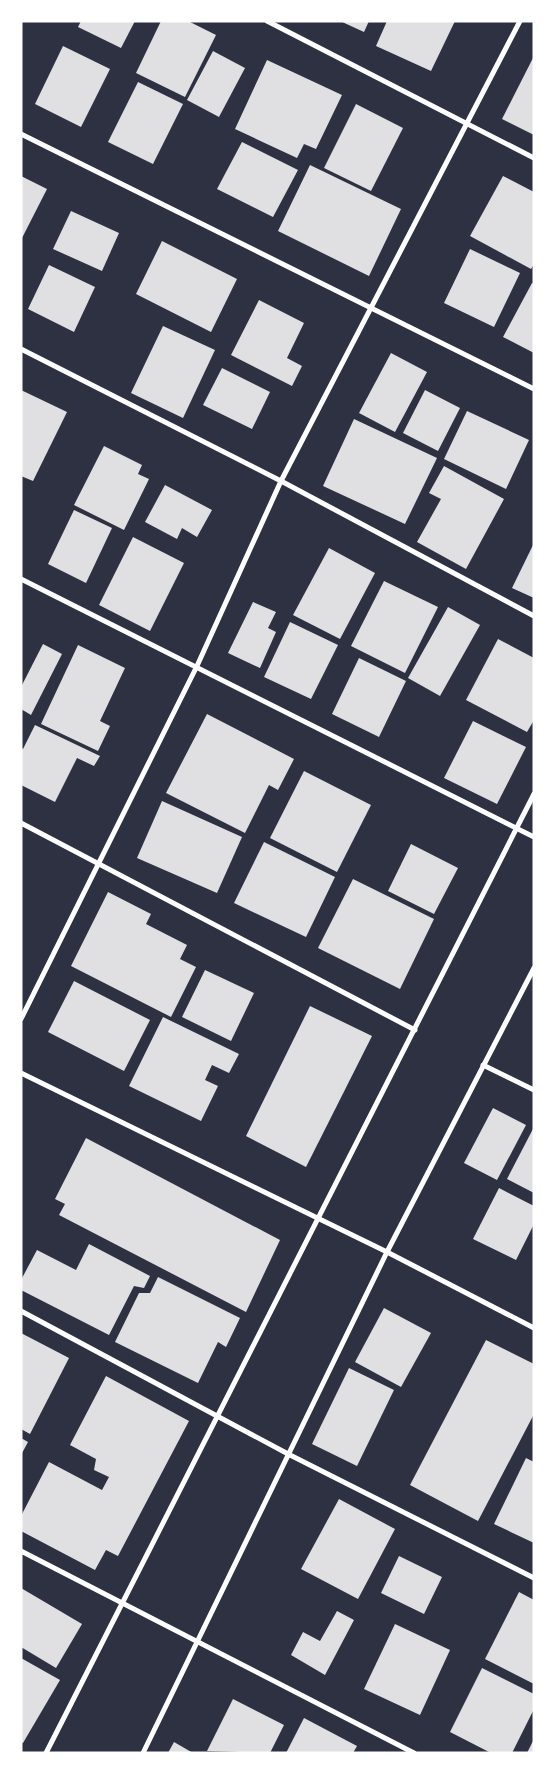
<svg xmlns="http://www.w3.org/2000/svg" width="555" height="1774" font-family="'Archivo Narrow',sans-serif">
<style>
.building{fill:#e0e0e3}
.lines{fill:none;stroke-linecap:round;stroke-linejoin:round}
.minor{stroke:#fff;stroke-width:5}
</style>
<rect width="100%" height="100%" fill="#2d3142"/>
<g class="building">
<polygon points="81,21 135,21 121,48 78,27"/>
<polygon points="161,21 188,21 216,35 185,97 136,73"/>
<polygon points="340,21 369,21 364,32"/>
<polygon points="387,21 455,21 431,71 376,46"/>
<polygon points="63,46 110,69 81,127 35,104"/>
<polygon points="213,51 245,68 219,117 187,100"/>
<polygon points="534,56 534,135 502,119"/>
<polygon points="267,60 342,95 316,149 304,144 297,158 235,129"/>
<polygon points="138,82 183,104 153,164 108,142"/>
<polygon points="356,104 403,128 371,191 324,168"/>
<polygon points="242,142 298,170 273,217 217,189"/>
<polygon points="310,165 401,209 369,276 278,231"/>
<polygon points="21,176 47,189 21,240"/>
<polygon points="503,176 534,192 534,264 531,269 470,236"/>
<polygon points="71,211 119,233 102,271 53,249"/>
<polygon points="162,241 237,279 211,332 136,294"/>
<polygon points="470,249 520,273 494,327 444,303"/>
<polygon points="49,265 95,287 74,332 28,309"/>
<polygon points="532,283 534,284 534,353 503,337"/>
<polygon points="259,300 304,323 287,358 302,366 292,386 231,355"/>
<polygon points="163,326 215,350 183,418 131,393"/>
<polygon points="391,353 427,372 395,432 359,413"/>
<polygon points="222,368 270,392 252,429 203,405"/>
<polygon points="21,390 67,412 33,481 21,476"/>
<polygon points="425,390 460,408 438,451 403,433"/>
<polygon points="467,411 529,440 506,489 444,459"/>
<polygon points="354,419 437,458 405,524 323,486"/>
<polygon points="104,446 142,465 138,474 149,479 124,530 74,505"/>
<polygon points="444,466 504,499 466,569 417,542 441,499 429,493"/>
<polygon points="165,485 212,510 197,537 182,528 177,539 145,522"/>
<polygon points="74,510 112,528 86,583 48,564"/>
<polygon points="133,537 184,563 150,631 99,605"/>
<polygon points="534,543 534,598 512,588"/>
<polygon points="329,548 375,573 340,639 293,615"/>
<polygon points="384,581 438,607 405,673 351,646"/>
<polygon points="253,602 276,612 268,628 276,632 260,668 228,653"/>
<polygon points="448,607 480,625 440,696 408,678"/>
<polygon points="290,622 338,645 311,699 264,677"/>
<polygon points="498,639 534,658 534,720 527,732 466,700"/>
<polygon points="43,644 62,654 31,715 21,709 21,687"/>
<polygon points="78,645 125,668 100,721 110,726 98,751 41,724"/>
<polygon points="359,658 406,681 379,737 332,714"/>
<polygon points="207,714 294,759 278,790 269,785 245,833 166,793"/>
<polygon points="473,721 526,747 497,804 444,778"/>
<polygon points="35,725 100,756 94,766 77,758 55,802 21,785 21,748 23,749"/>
<polygon points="304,771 371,805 337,872 270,838"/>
<polygon points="162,801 242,837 217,893 137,858"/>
<polygon points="264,842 335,877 306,937 234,903"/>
<polygon points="411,844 458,868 434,914 388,891"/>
<polygon points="353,879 434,919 400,989 318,948"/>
<polygon points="108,892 151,914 146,924 187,945 180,959 196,967 171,1017 71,966"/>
<polygon points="205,970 254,993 231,1041 182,1017"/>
<polygon points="74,981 150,1020 124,1071 48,1032"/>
<polygon points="310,1006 372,1036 306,1167 246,1136"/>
<polygon points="163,1017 239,1054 229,1073 212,1065 205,1080 218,1086 201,1121 129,1086"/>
<polygon points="493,1108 526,1125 497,1180 464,1163"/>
<polygon points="534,1127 534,1193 507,1179"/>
<polygon points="86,1138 280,1240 246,1312 59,1215 65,1204 55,1199"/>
<polygon points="499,1188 534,1206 534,1224 516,1260 473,1239"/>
<polygon points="89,1244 150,1276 144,1288 134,1286 109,1335 21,1290 21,1280 37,1250 76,1270"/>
<polygon points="158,1277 240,1318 226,1347 218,1342 198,1383 115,1342 139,1293 150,1293"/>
<polygon points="384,1308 431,1333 401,1387 355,1362"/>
<polygon points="21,1333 69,1358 30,1434 21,1429"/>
<polygon points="486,1340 534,1364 534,1414 478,1521 410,1485"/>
<polygon points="349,1368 394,1390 357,1466 312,1444"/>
<polygon points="106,1376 189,1421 118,1556 106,1550 95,1570 21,1531 21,1516 49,1462 102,1490 109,1477 94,1470 96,1459 70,1445"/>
<polygon points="21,1438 28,1442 21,1455"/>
<polygon points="526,1458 534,1462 534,1543 494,1524"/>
<polygon points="339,1499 395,1529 358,1599 301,1569"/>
<polygon points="399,1556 442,1577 424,1614 381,1593"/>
<polygon points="21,1588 82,1624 56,1668 21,1647"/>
<polygon points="519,1592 534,1600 534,1684 485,1659"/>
<polygon points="337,1611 354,1620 325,1675 291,1655 303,1632 320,1641"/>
<polygon points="395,1624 450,1650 420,1715 364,1689"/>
<polygon points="21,1658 60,1680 23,1743 21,1742"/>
<polygon points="482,1668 534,1694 534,1709 512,1753 491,1753 450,1732"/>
<polygon points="233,1699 284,1725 270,1753 207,1751"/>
<polygon points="304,1718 357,1746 353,1753 286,1753"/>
<polygon points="534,1739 534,1753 527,1753"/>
<polygon points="174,1742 193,1753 168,1753"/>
</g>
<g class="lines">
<g class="minor">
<polyline points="267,21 534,158"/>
<polyline points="21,134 534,389"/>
<polyline points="21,349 281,481 534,616"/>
<polyline points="21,579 534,837"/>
<polyline points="21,823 415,1030"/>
<polyline points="21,1019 197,666 281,481 520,21"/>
<polyline points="483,1065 534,1090"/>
<polyline points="21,1073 387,1252 534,1328"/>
<polyline points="21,1311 290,1455 534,1578"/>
<polyline points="21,1551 414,1753"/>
<polyline points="46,1753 534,794"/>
<polyline points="143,1753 387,1252 534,968"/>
</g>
</g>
<rect width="555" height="1774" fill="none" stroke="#ffffff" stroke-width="45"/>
</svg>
